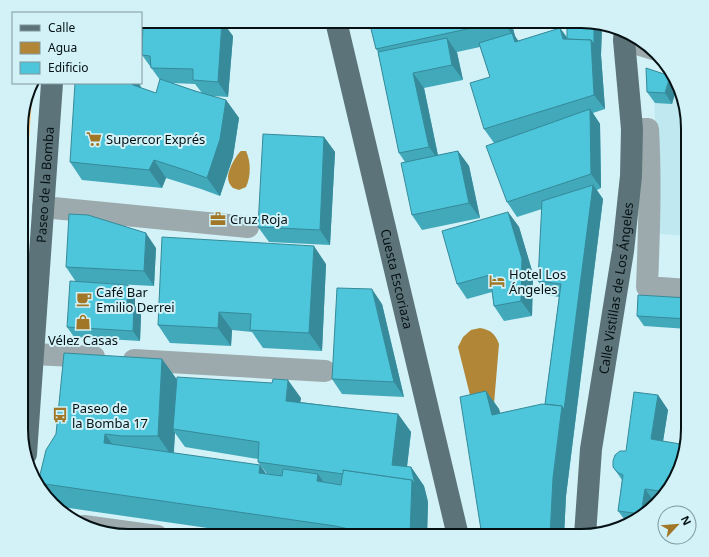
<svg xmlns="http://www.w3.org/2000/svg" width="709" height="557" font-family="'Noto Sans',sans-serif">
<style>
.built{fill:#bfe8f0}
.green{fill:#f8d08e}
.water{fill:#b18637}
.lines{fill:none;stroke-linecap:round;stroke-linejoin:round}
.minor{stroke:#9daaad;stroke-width:22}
.major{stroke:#5c7479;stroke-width:22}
.wall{fill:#42a9bb;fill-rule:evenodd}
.shaded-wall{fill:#368a99}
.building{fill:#4dc5da;stroke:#368a99}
.labels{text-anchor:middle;stroke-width:4;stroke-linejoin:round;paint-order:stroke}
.poi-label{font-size:13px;fill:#061114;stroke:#d2f2f8;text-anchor:start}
.street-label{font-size:13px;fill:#061114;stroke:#d2f2f8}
.rim{fill:none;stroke:#061114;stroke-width:2}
</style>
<rect width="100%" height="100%" fill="#d2f2f8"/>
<polygon class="built" points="654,78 678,87 688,128 688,236 660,234 655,129"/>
<polygon class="green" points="32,83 33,83 22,245 22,114"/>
<g class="water">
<path d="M 241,151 L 246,151 C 251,162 251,176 246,187 L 239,190 L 233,188 C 230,185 228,182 228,177 C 228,170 236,155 241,151 Z"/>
<path d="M 480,328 C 491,330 495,334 499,344 L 494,404 L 473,407 L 458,347 L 463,337 L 471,330 Z"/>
</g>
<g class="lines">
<g class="minor">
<polyline points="624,40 653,49"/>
<path d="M 632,129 L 648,129 C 651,181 649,234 647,287 L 688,290"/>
<polyline points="43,207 248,227"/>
<polyline points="33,354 94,357"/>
<polyline points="134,360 325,371"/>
<polyline points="84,526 157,536"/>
</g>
<g class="major">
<path id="s1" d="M 336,21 L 458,536"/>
<path id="s2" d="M 26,454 L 52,83"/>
<path id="s3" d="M 585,535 L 591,449 L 623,251 L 631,176 L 632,129 L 624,40 L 625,31"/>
</g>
</g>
<g class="wall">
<path d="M 141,21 L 233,36 L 228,97 L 212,96 L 226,100 L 239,118 L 233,157 L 220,196 L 201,189 L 166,178 L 162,188 L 82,180 L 70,162 L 141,87 L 141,88 L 156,93 L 160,80 L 142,55 L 143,37 L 141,36 ZM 172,83 L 195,84 L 202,93 Z"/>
<polygon points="369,21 511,21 515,36 518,41 560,28 567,37 588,21 602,25 601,55 605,109 593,113 600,124 601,188 597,190 603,199 566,496 564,536 482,536 486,391 499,409 500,413 545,404 559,297 548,295 538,281 542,209 517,217 507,202 494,143 484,129 490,77 480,47 457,52 463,80 424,88 438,155 458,151 469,166 480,218 422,230 412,215 405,162 399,153 378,52 376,49"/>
<polygon points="677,86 672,104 655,103 647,92"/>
<polygon points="324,137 335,152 330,245 269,242 258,227"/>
<polygon points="508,212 519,227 533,274 532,316 504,321 494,306 492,292 467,299 457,284"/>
<polygon points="156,248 154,286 76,282 66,267"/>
<polygon points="326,264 322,351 263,348 252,332 232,330 231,346 170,343 158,325"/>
<polygon points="135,296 135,306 141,315 140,341 74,337 67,327"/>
<polygon points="688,298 688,329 644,326 637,316"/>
<polygon points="382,304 404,397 342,394 332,379"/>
<path d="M 162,359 L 177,380 L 301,398 L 300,402 L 398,414 L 411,432 L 407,467 L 411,467 L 424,486 L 428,502 L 427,536 L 263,536 L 55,506 L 38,483 L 56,434 ZM 175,433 L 185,447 L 258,459 L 258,462 L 267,474 L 266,474 L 260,465 L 174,453 Z"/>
<polygon points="658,395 668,410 663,441 680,470 661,500 628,524 618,511 622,480 613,467 626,451"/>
</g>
<g class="shaded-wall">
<polygon points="222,21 233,36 228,97 218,82"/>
<polygon points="503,21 511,21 515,36 523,48 515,42 513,36"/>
<polygon points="594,23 602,25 601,55 605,109 594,95 591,40"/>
<polygon points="560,28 570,43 563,39"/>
<polygon points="447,38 457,53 463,80 452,65"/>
<polygon points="413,73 424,88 439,161 429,147"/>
<polygon points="670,76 677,86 672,104 665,93"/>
<polygon points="131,83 139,83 141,87 144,101"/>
<polygon points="226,100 239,118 233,157 220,196 207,178"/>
<polygon points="590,109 600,124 601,188 591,174"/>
<polygon points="324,137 335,152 330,245 320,230"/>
<polygon points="458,151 469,166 480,218 469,203"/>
<polygon points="154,160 166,178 162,188 149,170"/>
<polygon points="593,185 603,199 566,496 564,536 550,536 553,478 562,406"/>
<polygon points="508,212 519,227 533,274 532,316 521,301"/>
<polygon points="146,233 156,248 154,286 144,271"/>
<polygon points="314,246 326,264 322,351 309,333"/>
<polygon points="128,285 135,296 135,306 141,315 140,341 133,331 127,304"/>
<polygon points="372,289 382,304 404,397 394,382"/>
<polygon points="219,312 232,330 231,346 218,328"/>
<polygon points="162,359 178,381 173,429 175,433 173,458 158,436"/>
<polygon points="288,380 301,398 298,419 286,401"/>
<polygon points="486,391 499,409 505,433 492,415"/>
<polygon points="658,395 668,410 661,454 651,439"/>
<polygon points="398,414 411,432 405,483 392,465"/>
<polygon points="105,434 121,456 104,443"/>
<polygon points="260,465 276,488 259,473"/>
<polygon points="411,467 424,486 428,502 415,484"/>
<polygon points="318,474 334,497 317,481"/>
<polygon points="412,480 428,502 427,536 410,536"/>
<polygon points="645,489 656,504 641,514"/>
</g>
<g class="building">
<polygon points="141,21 222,21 218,82 193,80 193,69 151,68 150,56 142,55 143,22 141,22"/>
<polygon points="369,21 503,21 376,49"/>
<polygon points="567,21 588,21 594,23 594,44 591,40 567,39"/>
<polygon points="560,28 563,39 591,40 594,95 484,129 470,83 490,77 479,43 512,33 515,42"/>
<polygon points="447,38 452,65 413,73 429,147 399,153 378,52"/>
<polygon points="646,68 670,76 665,93 647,92"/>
<polygon points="160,79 195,91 226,100 220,139 207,178 188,171 154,160 149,170 70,162 75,83 131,83 133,85 156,93"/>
<polygon points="590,109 591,174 507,202 486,146"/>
<polygon points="263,134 324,137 320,230 258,227"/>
<polygon points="458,151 469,203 412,215 401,163"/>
<polygon points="593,185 564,410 562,406 545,404 561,284 538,281 542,201"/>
<polygon points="508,212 522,259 521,301 494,306 490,275 457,284 442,231"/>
<polygon points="69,214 88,215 146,233 144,271 66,267"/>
<polygon points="162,237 314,246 309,333 250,330 251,314 219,312 218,328 158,325"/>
<polygon points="70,281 128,285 127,304 134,304 133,331 67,327"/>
<polygon points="337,288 372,289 394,382 332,379"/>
<polygon points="638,295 688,298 688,319 637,316"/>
<polygon points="64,353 162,359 158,436 122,436 105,434 104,443 260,465 259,473 282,476 283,469 318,474 317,481 341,485 343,470 412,480 410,536 381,536 335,526 38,483 46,450 56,434"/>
<polygon points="177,377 272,383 273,379 288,380 286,401 398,414 392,465 411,467 415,484 412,480 343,470 343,474 258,462 259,442 173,429"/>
<polygon points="486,391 492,415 542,404 562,406 553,478 550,536 482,536 460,397"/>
<polygon points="634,392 658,395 651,439 686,445 680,470 666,492 645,489 641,514 618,511 623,475 617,472 613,467 613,461 615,455 620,451 626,451"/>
</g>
<defs>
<symbol id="supermarket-bare" viewBox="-9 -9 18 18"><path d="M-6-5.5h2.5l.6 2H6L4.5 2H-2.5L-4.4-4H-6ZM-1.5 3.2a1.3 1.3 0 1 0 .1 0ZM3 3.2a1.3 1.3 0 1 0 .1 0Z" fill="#a17727" stroke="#d2f2f8" stroke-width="2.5" paint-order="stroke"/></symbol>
<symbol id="office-bare" viewBox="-9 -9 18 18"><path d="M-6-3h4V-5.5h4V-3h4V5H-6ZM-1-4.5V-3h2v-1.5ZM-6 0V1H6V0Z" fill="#a17727" stroke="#d2f2f8" stroke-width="2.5" paint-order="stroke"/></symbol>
<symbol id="hotel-bare" viewBox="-9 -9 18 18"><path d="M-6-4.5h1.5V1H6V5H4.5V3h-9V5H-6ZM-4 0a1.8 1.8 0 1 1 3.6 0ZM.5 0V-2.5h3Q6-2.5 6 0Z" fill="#a17727" stroke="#d2f2f8" stroke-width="2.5" paint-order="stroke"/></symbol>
<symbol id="cafe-bare" viewBox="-9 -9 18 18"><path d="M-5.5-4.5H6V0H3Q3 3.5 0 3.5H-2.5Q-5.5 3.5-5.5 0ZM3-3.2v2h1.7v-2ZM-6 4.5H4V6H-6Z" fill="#a17727" stroke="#d2f2f8" stroke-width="2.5" paint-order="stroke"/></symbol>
<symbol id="shop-bare" viewBox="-9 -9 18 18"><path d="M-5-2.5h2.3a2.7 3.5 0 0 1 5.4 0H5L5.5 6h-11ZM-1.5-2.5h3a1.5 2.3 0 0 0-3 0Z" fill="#a17727" stroke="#d2f2f8" stroke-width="2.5" paint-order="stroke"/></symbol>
<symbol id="bus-bare" viewBox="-9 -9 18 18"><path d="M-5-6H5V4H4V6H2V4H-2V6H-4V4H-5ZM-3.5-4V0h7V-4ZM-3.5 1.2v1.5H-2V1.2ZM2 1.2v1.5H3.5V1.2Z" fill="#a17727" stroke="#d2f2f8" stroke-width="2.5" paint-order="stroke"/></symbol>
</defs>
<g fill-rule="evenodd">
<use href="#supermarket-bare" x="83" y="128" width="22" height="22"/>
<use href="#office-bare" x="207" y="208" width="22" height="22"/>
<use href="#hotel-bare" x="486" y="270" width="22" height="22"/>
<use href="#cafe-bare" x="73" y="288" width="22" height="22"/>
<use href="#shop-bare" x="72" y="311" width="22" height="22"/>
<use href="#bus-bare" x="49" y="404" width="22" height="22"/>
</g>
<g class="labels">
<g class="poi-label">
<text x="106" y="144">Supercor Exprés</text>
<text x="230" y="224">Cruz Roja</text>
<text x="509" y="279">Hotel Los<tspan x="509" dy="15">Ángeles</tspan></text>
<text x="96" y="297">Café Bar<tspan x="96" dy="15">Emilio Derrei</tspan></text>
<text x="83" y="345" text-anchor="middle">Vélez Casas</text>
<text x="72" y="413">Paseo de<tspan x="72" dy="15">la Bomba 17</tspan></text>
</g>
<g class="street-label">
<text dy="5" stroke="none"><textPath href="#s2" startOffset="270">Paseo de la Bomba</textPath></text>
<text dy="5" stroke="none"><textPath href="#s1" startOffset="265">Cuesta Escoriaza</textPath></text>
<text dy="5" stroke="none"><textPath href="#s3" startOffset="249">Calle Vistillas de Los Ángeles</textPath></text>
</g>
</g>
<path d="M0 0H709V557H0ZM128 28H581A100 100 0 0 1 681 128V429A100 100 0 0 1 581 529H128A100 100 0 0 1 28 429V128A100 100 0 0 1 128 28Z" fill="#d2f2f8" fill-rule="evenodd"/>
<path class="rim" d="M128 28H581A100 100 0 0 1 681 128V429A100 100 0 0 1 581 529H128A100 100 0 0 1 28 429V128A100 100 0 0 1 128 28Z"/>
<rect x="12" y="12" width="130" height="72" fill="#d2f2f8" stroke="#80989d"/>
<rect x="20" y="25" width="20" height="6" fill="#5c7479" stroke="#80989d"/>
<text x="48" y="32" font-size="12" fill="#061114">Calle</text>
<rect x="20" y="42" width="20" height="12" fill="#b18637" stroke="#80989d"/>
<text x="48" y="52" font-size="12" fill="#061114">Agua</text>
<rect x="20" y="62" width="20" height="12" fill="#4dc5da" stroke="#80989d"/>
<text x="48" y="72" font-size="12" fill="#061114">Edificio</text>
<g transform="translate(677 525) rotate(64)"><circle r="19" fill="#d2f2f8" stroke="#80989d"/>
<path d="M0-3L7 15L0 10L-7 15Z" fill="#a17727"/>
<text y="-6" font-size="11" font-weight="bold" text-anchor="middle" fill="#061114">N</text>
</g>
</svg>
